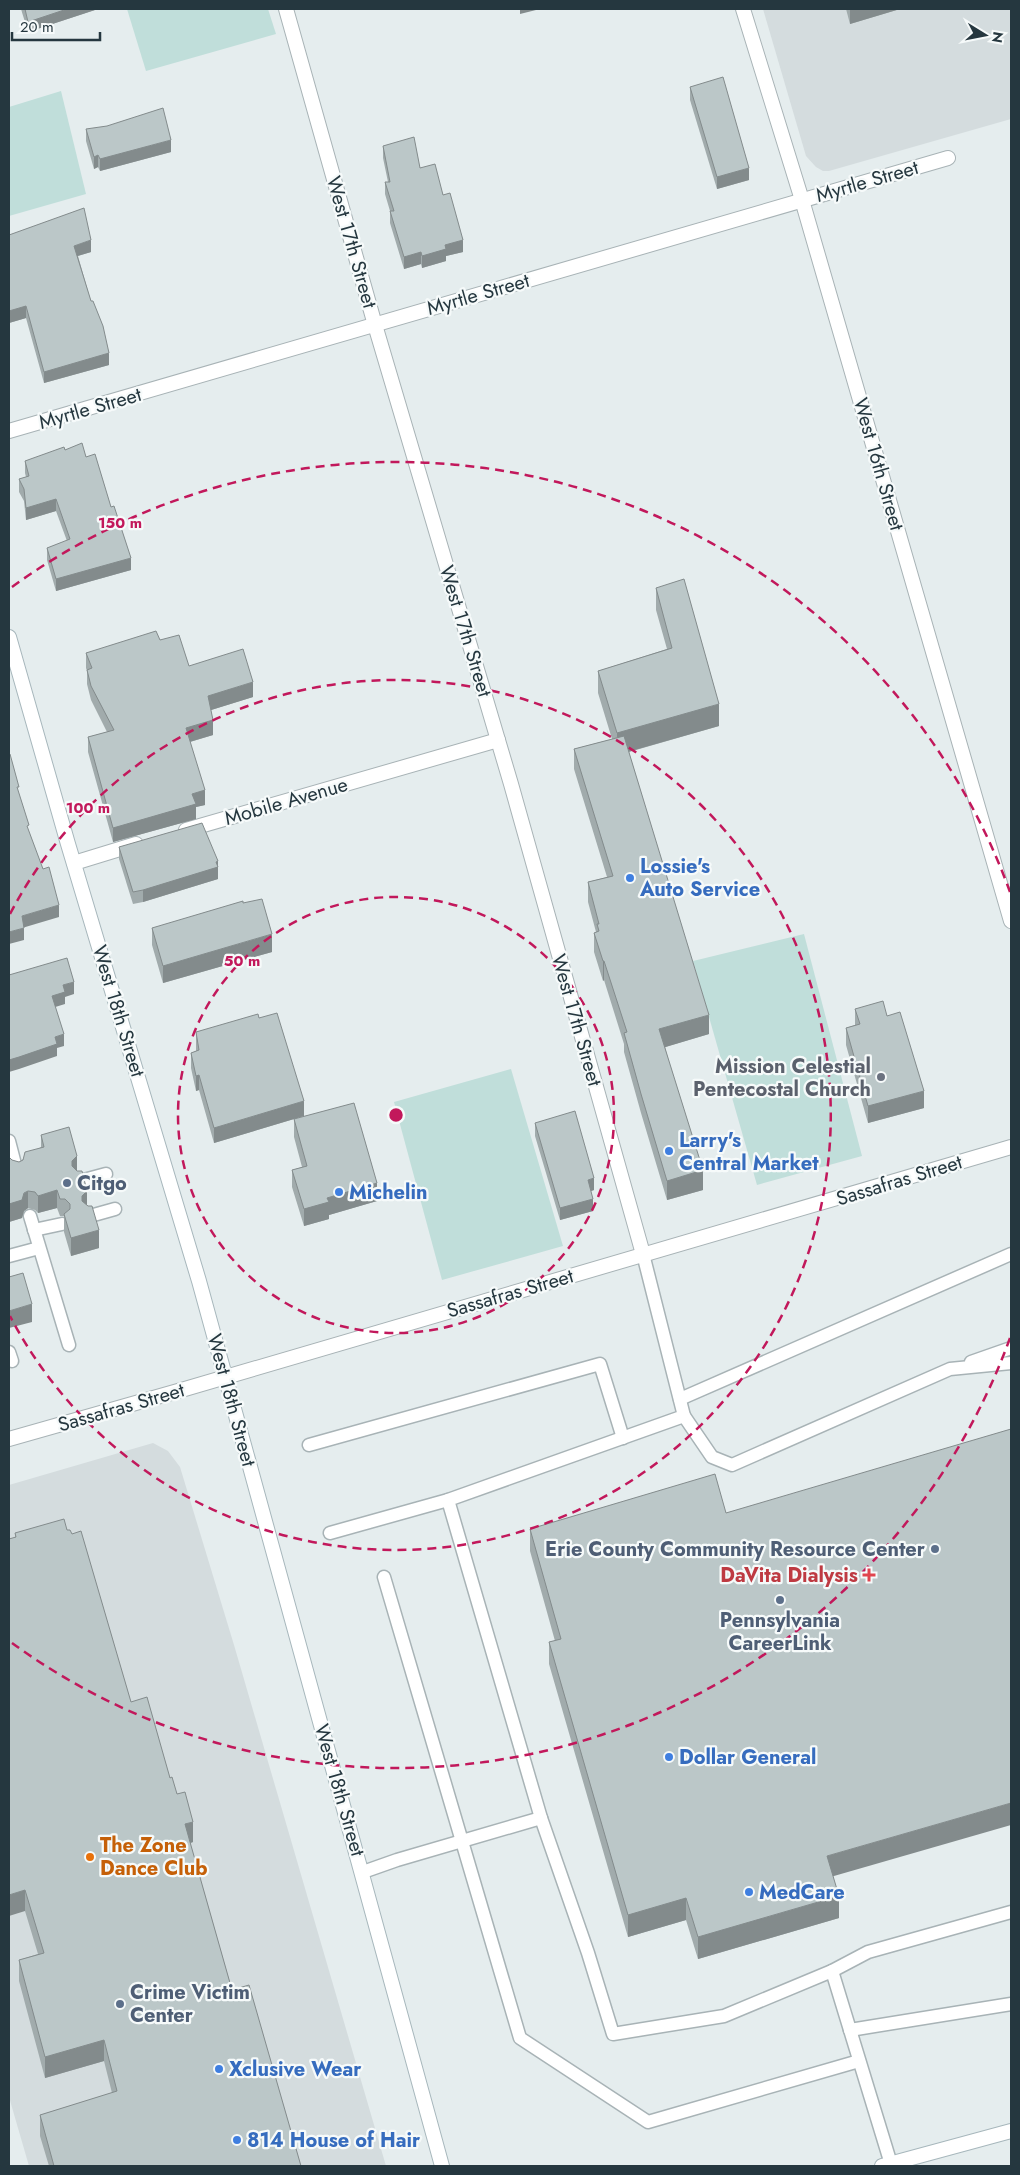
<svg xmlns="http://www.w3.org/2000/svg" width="1020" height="2175" font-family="Jost,sans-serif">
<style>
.built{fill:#d4dcde}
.green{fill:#c0deda}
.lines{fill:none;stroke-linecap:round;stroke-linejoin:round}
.service-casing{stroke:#a8b3b6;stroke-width:15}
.minor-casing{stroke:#a8b3b6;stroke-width:16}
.tertiary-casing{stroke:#a8b3b6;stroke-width:16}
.secondary-casing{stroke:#a7b7bc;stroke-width:16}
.service{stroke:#fff;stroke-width:12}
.minor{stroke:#fff;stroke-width:14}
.tertiary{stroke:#fff;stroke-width:14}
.secondary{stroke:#fff;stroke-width:14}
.wall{fill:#a1abac}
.shaded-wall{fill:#838b8c}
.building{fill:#bbc7c8;stroke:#838b8c}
.ring{fill:none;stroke:#c2185b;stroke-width:2.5;stroke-dasharray:9 6}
.shop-dot{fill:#3f7fe0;stroke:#f6fafa;stroke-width:2}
.worship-dot{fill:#6b7280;stroke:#f6fafa;stroke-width:2}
.service-dot{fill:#5c6f8a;stroke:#f6fafa;stroke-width:2}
.health-dot{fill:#e0444e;stroke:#f6fafa;stroke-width:2}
.food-dot{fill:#e8710a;stroke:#f6fafa;stroke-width:2}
.labels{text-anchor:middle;stroke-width:4.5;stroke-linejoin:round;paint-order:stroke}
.street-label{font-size:20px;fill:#25373f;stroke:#f6fafa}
.shop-label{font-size:20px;font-weight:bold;fill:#366cbe;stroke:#f6fafa;text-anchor:start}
.worship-label{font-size:20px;font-weight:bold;fill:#5b616d;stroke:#f6fafa;text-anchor:end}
.service-label{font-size:20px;font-weight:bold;fill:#4e5e75;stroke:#f6fafa;text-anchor:start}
.health-label{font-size:20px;font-weight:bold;fill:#be3a42;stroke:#f6fafa;text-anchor:end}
.food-label{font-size:20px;font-weight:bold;fill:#c56008;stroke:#f6fafa;text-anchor:start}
.centre{fill:#c2185b;stroke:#f6fafa;stroke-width:2.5}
.ring-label{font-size:15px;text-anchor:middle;font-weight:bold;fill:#c2185b;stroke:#f6fafa;stroke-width:4.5;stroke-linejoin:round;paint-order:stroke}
</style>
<rect width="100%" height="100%" fill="#e5edee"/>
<g class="built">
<polygon points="763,9 1011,9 1011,119 829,171 823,171 816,167 806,156"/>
<polygon points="153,1443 168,1451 180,1467 234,1645 386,2166 29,2166 9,2097 9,1485"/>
</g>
<g class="green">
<polygon points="127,9 268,9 276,34 146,71"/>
<polygon points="61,91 86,194 9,216 9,107"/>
<polygon points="804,934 862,1156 757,1185 693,961"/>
<polygon points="511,1069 563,1246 442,1280 394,1102"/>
</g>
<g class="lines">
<defs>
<g id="service">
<polyline points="9,1141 17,1172"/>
<polyline points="80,1181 106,1174"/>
<polyline points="30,1216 69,1345"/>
<polyline points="90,1216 115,1209"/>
<polyline points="34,1230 62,1224"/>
<polyline points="9,1256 39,1248"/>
<polyline points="9,1352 12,1361"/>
<polyline points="971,1362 1011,1348"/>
<polyline points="680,1399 1011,1254"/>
<polyline points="684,1416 712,1457 732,1465 950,1369 1011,1363"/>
<polyline points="309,1445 600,1364 623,1438"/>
<polyline points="330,1533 448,1500"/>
<polyline points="384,1577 520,2038 648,2122 859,2061"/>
<polyline points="541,1818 448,1500 684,1416 643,1254"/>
<polyline points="363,1872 397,1860 541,1818 588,1953 613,2034 724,2016 832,1971 891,2164"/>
<polyline points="832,1971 868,1952 1011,1912"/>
<polyline points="850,2030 1011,2004"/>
</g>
<g id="minor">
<polyline points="286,9 375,325 511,784 643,1254"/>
<polyline points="743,9 802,200 1011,921"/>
<polyline points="9,431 948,158"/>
<polyline points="186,830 498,740"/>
<polyline points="74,863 136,844"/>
</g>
<polyline id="tertiary" points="9,1439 178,1391 1011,1147"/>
<g id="secondary">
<polyline points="9,637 68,844 199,1281 442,2166"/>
<polyline points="882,2166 1011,2131"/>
</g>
</defs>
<use href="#service" class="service-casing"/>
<use href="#minor" class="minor-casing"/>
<use href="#tertiary" class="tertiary-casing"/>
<use href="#secondary" class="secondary-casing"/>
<use href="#service" class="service"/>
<use href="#minor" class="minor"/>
<use href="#tertiary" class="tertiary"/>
<use href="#secondary" class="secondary"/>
</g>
<g class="wall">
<polygon points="21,9 98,9 28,32"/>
<polygon points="846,9 900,9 850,24"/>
<polygon points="690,87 749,180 717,189 690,100"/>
<polygon points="86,129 171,152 100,171 98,167 94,169 86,141"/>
<polygon points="383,146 420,168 443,195 463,252 446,256 446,261 422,268 421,264 404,269 390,223 390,211 385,194 385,182 388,182 383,158"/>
<polygon points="9,235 91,252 78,256 109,365 44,383 26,318 9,323"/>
<polygon points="65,450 86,457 131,570 56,591 47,560 47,548 67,541 56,511 26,520 24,501 19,492 19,479 26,477 25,473 25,461"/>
<polygon points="656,588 719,726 629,752 709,1034 665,1047 703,1190 667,1200 641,1113 624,1052 624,1044 604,980 603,981 594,952 594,933 596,932 588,902 588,882 607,877 574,769 574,749 612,739 598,693 598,671 667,649 656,610"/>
<polygon points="160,640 189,666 253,697 211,710 213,735 190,742 205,805 196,807 196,819 113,842 88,752 88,737 107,732 91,700 87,684 87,671 86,668 86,653"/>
<polygon points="119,847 218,861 218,879 143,902 133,904 119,859"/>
<polygon points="152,928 272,952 163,983 152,945"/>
<polygon points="855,1009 924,1108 868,1123 846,1045 846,1028 855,1025"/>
<polygon points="259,1018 304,1116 214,1143 199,1090 196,1091 191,1068 191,1053 196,1051 196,1032"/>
<polygon points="294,1119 377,1201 329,1215 329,1219 304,1226 292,1187 292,1170 302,1167 294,1137"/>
<polygon points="535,1123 594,1190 591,1191 593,1211 560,1220 535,1136"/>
<polygon points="41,1135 77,1171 99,1248 71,1256 64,1232 64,1216 60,1216 57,1208 38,1213 35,1210 28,1208 24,1211 22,1218 9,1222 9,1157 12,1160 19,1162 41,1147"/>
<polygon points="726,1513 833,1876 839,1918 698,1959 686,1920 628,1937 549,1664 549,1642 555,1641 530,1551 530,1529"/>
<polygon points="67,1530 131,1702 170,1778 193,1842 190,1843 232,1990 301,2166 49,2166 40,2136 40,2115 112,2093 104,2061 45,2078 19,1981 19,1960 38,1954 25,1911 15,1533"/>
</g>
<g class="shaded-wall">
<polygon points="67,9 98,9 28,32 28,22"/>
<polygon points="520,9 540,9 520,14"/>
<polygon points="850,9 900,9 850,24"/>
<polygon points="171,140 171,152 100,171 100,159"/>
<polygon points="98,155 98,167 94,169 94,157"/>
<polygon points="749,168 749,180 717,189 717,177"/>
<polygon points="91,240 91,252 74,257 74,246"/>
<polygon points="463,240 463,252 446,256 446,261 422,268 422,256 445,245"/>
<polygon points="421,252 421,264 404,269 404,257"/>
<polygon points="26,306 26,318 9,323 9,311"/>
<polygon points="109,353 109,365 44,383 44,372"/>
<polygon points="56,499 56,511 26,520 26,508"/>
<polygon points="131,558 131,570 56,591 56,579"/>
<polygon points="253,682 253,697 208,711 208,696"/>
<polygon points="719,704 719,726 617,755 617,733"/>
<polygon points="213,720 213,735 186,743 186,728"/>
<polygon points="205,790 205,805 196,807 196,819 113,842 113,828 192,794"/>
<polygon points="218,861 218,879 143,902 143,890"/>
<polygon points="59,905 59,917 22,928 22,916"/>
<polygon points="24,928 24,940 9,944 9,932"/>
<polygon points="272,934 272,952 163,983 163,966"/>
<polygon points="603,961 604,961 604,980 603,981"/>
<polygon points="74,982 74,994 65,997 65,1004 52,1008 52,996 63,985"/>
<polygon points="709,1015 709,1034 659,1049 659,1029"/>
<polygon points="64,1034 64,1046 57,1048 57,1056 19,1069 9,1072 9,1060 55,1037"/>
<polygon points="199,1075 199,1090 196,1091 196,1076"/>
<polygon points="924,1091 924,1108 868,1123 868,1106"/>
<polygon points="304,1101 304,1116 214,1143 214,1128"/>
<polygon points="77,1156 77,1173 72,1178 72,1161"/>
<polygon points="703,1170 703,1190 667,1200 667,1181"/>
<polygon points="594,1178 594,1190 588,1192 588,1180"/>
<polygon points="377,1183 377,1201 329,1215 329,1219 304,1226 304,1209 327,1198"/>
<polygon points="57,1190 57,1208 38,1213 38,1196"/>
<polygon points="28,1191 28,1208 24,1211 22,1218 9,1222 9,1204"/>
<polygon points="87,1191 87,1208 82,1214 82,1196"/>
<polygon points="593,1199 593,1211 560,1220 560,1208"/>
<polygon points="99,1230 99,1248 71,1256 71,1238"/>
<polygon points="32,1304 32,1322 9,1328 9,1311"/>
<polygon points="1011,1803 1011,1825 827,1878 827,1856"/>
<polygon points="193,1822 193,1842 185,1845 185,1824"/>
<polygon points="25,1890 25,1911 9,1916 9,1895"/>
<polygon points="839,1896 839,1918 698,1959 698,1937"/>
<polygon points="686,1898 686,1920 628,1937 628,1915"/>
<polygon points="104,2040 104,2061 45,2078 45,2057"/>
</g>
<g class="building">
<polygon points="25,9 67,9 28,22"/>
<polygon points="723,77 749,168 717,177 690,87"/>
<polygon points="163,108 171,140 100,159 98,155 94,157 86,129 107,126"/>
<polygon points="414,137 420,168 435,164 443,195 450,193 463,240 445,245 446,249 422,256 421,252 404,257 390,211 394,211 385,182 390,182 383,146"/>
<polygon points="84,208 91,240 74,246 91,301 93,301 103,326 109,353 44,372 26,306 9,311 9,235"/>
<polygon points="82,443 86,457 95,454 111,507 114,506 131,558 56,579 47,548 70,539 56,499 26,508 24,489 19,479 29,476 25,461 64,447 65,450"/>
<polygon points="684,579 719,704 617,733 598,671 672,648 656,588"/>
<polygon points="156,631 160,640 179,635 189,666 243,649 253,682 208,696 213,720 186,728 205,790 192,794 196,804 113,828 88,737 114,730 91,686 87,670 92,668 86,653"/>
<polygon points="624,736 709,1015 659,1029 703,1170 667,1181 641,1094 624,1033 627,1032 604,961 603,961 594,933 599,931 597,924 599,924 588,882 613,876 574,749"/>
<polygon points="10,754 19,787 17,787 29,825 27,826 43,869 49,867 59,905 22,916 24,928 9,932 9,755"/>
<polygon points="202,823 218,861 216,862 218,867 143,890 133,892 119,847"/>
<polygon points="262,899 272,934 163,966 152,928 243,901 243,903"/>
<polygon points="67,958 74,982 63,985 65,992 52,996 64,1034 55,1037 57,1044 19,1057 9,1060 9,975"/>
<polygon points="883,1001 887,1016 900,1012 924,1091 868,1106 846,1028 860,1024 855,1009"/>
<polygon points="277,1013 304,1101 214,1128 199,1075 196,1076 191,1053 199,1050 196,1032 258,1014 259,1018"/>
<polygon points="354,1103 377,1183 327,1198 329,1202 304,1209 292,1170 307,1166 294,1119"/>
<polygon points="575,1111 594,1178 588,1180 593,1199 560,1208 535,1123"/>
<polygon points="69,1127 77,1156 72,1161 72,1166 77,1171 82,1171 87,1191 82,1196 82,1201 88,1206 92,1206 99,1230 71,1238 64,1214 70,1209 70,1204 65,1199 60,1199 57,1190 38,1196 35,1192 28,1191 24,1193 22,1200 9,1204 9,1157 12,1160 19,1162 23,1160 25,1152 44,1147 41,1135"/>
<polygon points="23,1273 32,1304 9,1311 9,1277"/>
<polygon points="1011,1429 1011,1803 827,1856 839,1896 698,1937 686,1898 628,1915 549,1642 561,1639 530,1529 715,1474 726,1513"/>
<polygon points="64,1519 67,1530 70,1530 72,1534 81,1531 131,1702 147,1697 170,1778 172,1777 177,1794 185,1792 193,1822 185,1824 190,1842 232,1990 249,1985 301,2166 54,2166 40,2115 117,2091 104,2040 45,2057 19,1960 44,1953 25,1890 9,1895 9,1539 16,1537 15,1533"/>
</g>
<g class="ring">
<circle cx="396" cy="1115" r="218"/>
<path d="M10 914A435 435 0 1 1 10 1316"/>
<path d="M1010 1338A653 653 0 0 1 12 1643M12 587A653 653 0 0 1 1010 892"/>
</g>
<g class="shop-dot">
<circle cx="630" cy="878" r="5"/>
<circle cx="669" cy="1151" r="5"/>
<circle cx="339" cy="1192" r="5"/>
<circle cx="669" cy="1757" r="5"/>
<circle cx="749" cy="1892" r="5"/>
<circle cx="219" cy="2069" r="5"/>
<circle cx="237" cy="2140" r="5"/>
</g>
<circle class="worship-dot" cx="881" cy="1077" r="5"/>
<g class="service-dot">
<circle cx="67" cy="1183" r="5"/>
<circle cx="935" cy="1549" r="5"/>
<circle cx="780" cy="1600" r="5"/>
<circle cx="120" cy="2004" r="5"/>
</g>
<path class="health-dot" d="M866.5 1567.5h5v5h5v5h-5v5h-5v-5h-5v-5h5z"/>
<circle class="food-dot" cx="90" cy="1857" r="5"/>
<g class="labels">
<g class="street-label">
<text transform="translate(867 181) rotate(-16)" y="7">Myrtle Street</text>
<text transform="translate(352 242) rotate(74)" y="7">West 17th Street</text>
<text transform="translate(478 294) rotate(-16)" y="7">Myrtle Street</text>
<text transform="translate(90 408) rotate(-16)" y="7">Myrtle Street</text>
<text transform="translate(879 464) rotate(74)" y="7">West 16th Street</text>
<text transform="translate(466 631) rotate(73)" y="7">West 17th Street</text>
<text transform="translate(286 801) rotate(-16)" y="7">Mobile Avenue</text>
<text transform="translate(119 1011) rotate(73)" y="7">West 18th Street</text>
<text transform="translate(577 1020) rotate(74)" y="7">West 17th Street</text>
<text transform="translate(899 1180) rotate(-17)" y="7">Sassafras Street</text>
<text transform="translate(510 1293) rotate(-16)" y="7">Sassafras Street</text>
<text transform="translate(232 1400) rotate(75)" y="7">West 18th Street</text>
<text transform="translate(121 1407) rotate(-16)" y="7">Sassafras Street</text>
<text transform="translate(340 1790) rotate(74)" y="7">West 18th Street</text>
</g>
<g class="shop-label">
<text x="640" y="873">Lossie's<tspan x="640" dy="23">Auto Service</tspan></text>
<text x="679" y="1147">Larry's<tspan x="679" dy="23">Central Market</tspan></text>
<text x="349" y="1199">Michelin</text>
<text x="679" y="1764">Dollar General</text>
<text x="759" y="1899">MedCare</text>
<text x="229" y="2076">Xclusive Wear</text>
<text x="247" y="2147">814 House of Hair</text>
</g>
<g class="worship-label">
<text x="871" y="1073">Mission Celestial<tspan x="871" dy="23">Pentecostal Church</tspan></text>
</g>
<g class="service-label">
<text x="77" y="1190">Citgo</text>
<text x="925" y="1556" text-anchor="end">Erie County Community Resource Center</text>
<text x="780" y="1627" text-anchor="middle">Pennsylvania<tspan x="780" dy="23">CareerLink</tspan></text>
<text x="130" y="1999">Crime Victim<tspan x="130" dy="23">Center</tspan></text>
</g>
<g class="health-label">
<text x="858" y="1582">DaVita Dialysis</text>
</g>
<g class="food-label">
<text x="100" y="1852">The Zone<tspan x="100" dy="23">Dance Club</tspan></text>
</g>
</g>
<circle cx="396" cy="1115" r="8" class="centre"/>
<g class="ring-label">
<text x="120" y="528">150 m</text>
<text x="88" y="813">100 m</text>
<text x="242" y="966">50 m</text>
</g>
<rect width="1020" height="2175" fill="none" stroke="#25373f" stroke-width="20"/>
<g transform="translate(985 35) rotate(100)" stroke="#f6fafa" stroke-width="4" paint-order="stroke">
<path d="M0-4L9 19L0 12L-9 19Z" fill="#25373f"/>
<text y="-8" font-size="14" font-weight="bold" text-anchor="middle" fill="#25373f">N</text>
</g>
<path d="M12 32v8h88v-8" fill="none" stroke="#25373f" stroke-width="2.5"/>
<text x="20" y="32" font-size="15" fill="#25373f" stroke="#f6fafa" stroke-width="4" paint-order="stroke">20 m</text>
</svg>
